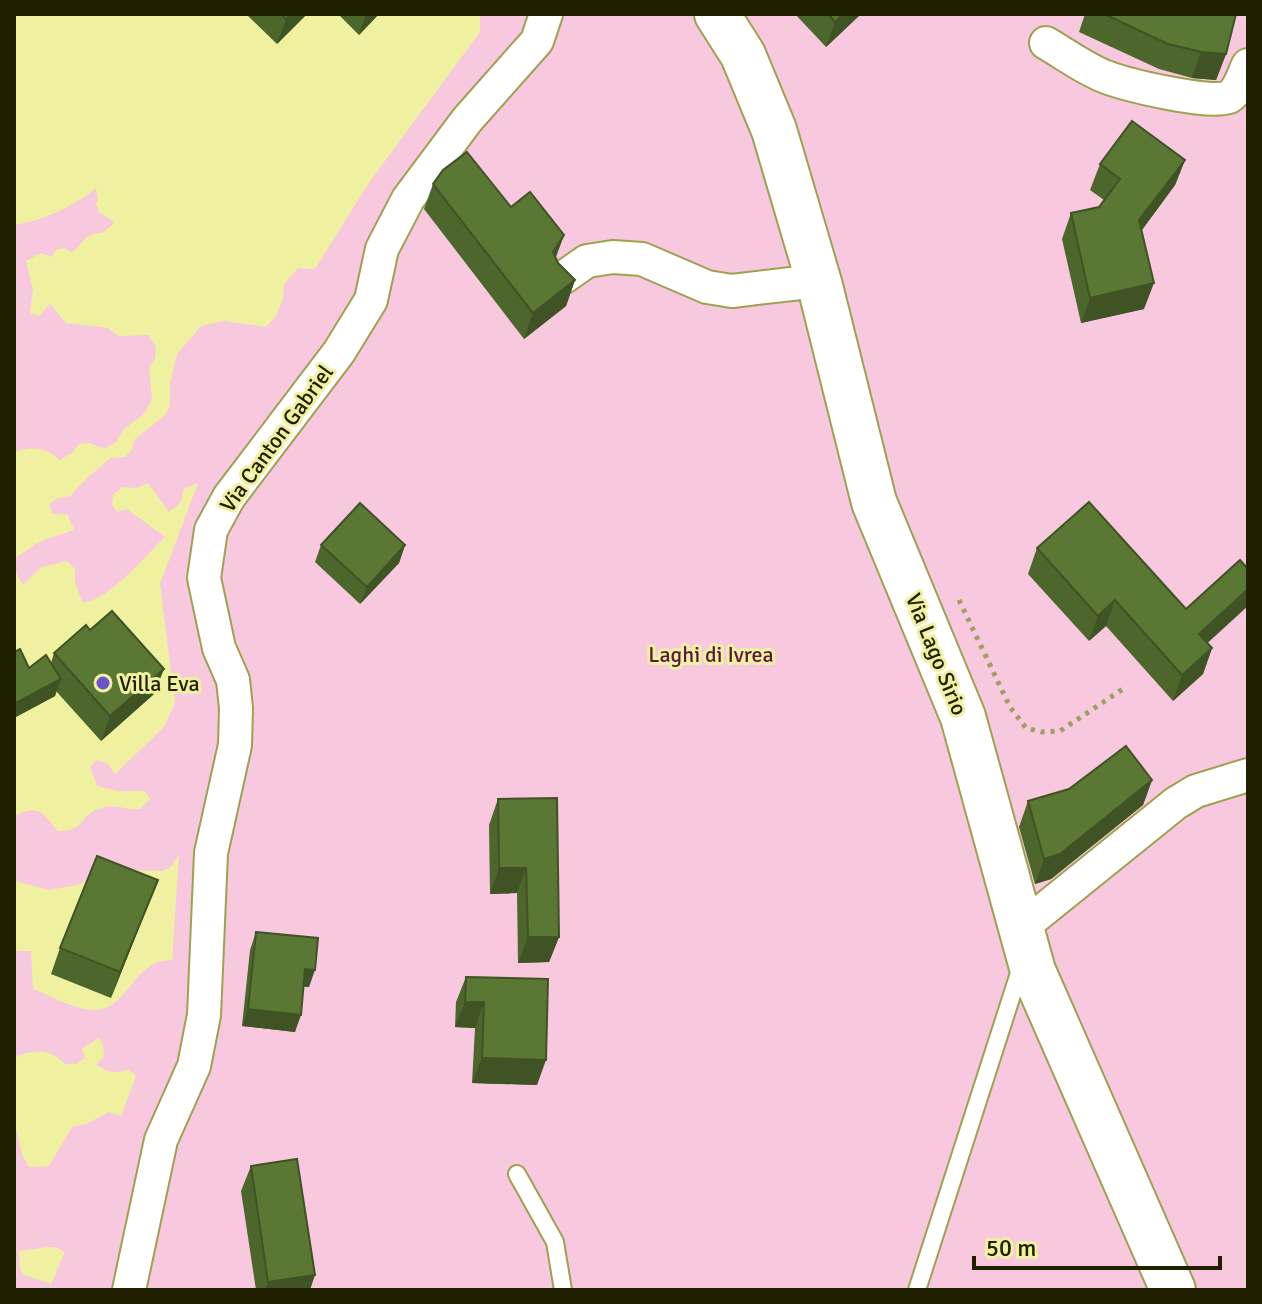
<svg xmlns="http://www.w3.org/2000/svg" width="1262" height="1304" font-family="Signika,sans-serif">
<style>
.green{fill:#f7c8de;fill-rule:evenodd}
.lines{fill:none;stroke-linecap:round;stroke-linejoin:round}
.lane-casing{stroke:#a0a051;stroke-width:20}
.street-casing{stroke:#a0a051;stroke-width:36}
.secondary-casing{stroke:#a0a051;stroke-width:48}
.path{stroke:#9e9f61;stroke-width:5;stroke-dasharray:4 6;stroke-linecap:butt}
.lane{stroke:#fff;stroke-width:16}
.street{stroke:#fff;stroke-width:32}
.secondary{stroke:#fff;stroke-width:44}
.wall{fill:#4d662c}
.shaded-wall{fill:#3f5324}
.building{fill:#5a7733;stroke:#3f5324;stroke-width:2}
.poi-dot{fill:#6c52cb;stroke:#f0f1a0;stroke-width:3}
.labels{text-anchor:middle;stroke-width:6;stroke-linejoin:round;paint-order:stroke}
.street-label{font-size:22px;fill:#202000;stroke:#f0f1a0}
.park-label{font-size:22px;fill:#5b173f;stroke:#f0f1a0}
.poi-label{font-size:22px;fill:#202000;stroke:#f0f1a0;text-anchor:start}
</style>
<rect width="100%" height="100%" fill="#f0f1a0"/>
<g class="green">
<path d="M 480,14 L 1248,14 L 1248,1290 L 14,1290 L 14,1130 L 17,1132 L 22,1155 L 29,1167 L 49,1166 L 72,1127 L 86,1124 L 109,1112 L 121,1116 L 136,1076 L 128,1069 C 115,1075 108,1072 96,1065 L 104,1056 L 103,1045 L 99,1038 L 82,1049 L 85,1058 L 76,1064 L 65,1064 C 51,1048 31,1049 14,1058 L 14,951 L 31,951 L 33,989 C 52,996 71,1008 92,1010 C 128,1012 133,959 172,960 L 179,854 L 171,867 L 162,871 L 133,870 L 95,877 L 77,885 L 50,890 L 15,881 L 14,816 C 40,804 42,813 58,831 C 87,830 77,819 96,810 C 112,802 124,810 140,809 L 150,799 L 145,791 L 119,791 L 97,786 L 90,767 L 96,760 L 107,763 L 115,774 L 164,727 L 175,703 L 160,584 L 198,483 L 184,489 L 181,502 L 169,512 L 148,483 L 136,488 L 122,487 L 113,495 L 112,504 L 117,512 L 127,509 L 165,537 C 147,554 106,604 82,602 L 75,582 L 75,569 L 67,561 L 41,567 L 23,585 L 17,575 L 14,558 C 26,553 31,545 42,541 C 53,536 64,535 74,529 L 67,514 L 53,514 L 49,504 L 58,498 L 71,496 C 82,480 96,472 110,458 L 125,457 L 132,449 L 135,439 L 164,416 L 170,406 L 170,383 L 177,354 L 201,326 L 224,321 L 266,327 L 276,316 L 283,299 L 284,284 L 298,268 L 315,269 L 368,184 L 480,32 ZM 48,1247 L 55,1247 L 65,1252 L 51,1284 L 24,1275 L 20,1269 L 19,1251 Z"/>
<path d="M 96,188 L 98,198 L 96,204 L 99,212 L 114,222 C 104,237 97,230 86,238 C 81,243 78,248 72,252 L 64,248 L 55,250 L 52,257 L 41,253 L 26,261 L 33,289 L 30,313 L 39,316 L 50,304 L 66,323 L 108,328 L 118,336 L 148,335 L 156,347 L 155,358 L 149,368 L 152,399 L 144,414 L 124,429 L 115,443 L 104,449 L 89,443 L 79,444 L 72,453 L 60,460 C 45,447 33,446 14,452 L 14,225 C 42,221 75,206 96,188 Z"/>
</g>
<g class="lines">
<defs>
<g id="lane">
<polyline points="517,1174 555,1242 563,1290"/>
<polyline points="917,1290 1022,964"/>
</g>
<g id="street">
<path d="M 1046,43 C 1065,54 1085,69 1106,77 C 1127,85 1210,105 1229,97 C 1239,91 1243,75 1248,65"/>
<polyline points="564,277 587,261 613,257 642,259 707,287 732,291 800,283 820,286"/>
<polyline points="1021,928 1176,803 1196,791 1248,775"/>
<polyline points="129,1290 161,1140 194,1066 204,1015 211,853 235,745 236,708 233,680 219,648 204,578 211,530 229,497 339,352 371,300 382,249 408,199 467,120 537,41 546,14"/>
</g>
<polyline id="secondary" points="717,14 743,55 774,130 820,286 874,502 963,717 1033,971 1173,1290"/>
</defs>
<use href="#lane" class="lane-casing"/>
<use href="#street" class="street-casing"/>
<use href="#secondary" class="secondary-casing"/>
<polyline class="path" points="959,600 1010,707 1026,728 1042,732 1060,731 1126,687"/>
<use href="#lane" class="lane"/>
<use href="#street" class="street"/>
<use href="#secondary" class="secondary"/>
</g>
<g class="wall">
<polygon points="246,14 307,14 277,44"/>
<polygon points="338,14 379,14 359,35"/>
<polygon points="795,14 861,14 826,47"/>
<polygon points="1085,14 1236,14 1226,54 1216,80 1192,78 1159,69 1079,32"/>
<polygon points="1185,160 1175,185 1142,230 1144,309 1081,323 1062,239 1071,213 1099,207 1104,200 1090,190 1100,164"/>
<polygon points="433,184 511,207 564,235 556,257 558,263 575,280 566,306 524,339 424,209"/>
<polygon points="321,545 405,545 399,563 360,604 315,562"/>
<polygon points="1037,548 1207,643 1212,648 1203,674 1173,701 1106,626 1089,641 1028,574"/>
<polygon points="14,652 29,668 51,663 54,653 154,694 101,741 56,691 55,696 14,718"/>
<polygon points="1152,780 1143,805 1051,879 1035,884 1019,827 1028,801"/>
<polygon points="498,799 559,937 549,962 518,963 517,893 490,894 489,825"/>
<polygon points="148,905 111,998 51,974 60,948"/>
<polygon points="256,932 309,987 304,987 295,1032 242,1026 250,950"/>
<polygon points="466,977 548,979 537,1085 472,1083 475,1028 455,1027 456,1002"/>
<polygon points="251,1166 310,1290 256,1290 241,1191"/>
</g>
<g class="shaded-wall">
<polygon points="291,14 307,14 277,44 286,19"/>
<polygon points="366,14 379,14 359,35"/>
<polygon points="843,14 861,14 826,47 835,22"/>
<polygon points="1201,52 1226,54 1216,80 1192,78"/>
<polygon points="1185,160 1175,185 1130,246 1139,220"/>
<polygon points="564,235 554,261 553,252"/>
<polygon points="575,280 566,306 524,339 533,313"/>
<polygon points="1154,283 1144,309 1081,323 1090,298"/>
<polygon points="405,545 399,563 360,604 367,587"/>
<polygon points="1248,589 1248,606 1190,659 1199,634"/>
<polygon points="1115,600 1106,626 1089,641 1098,616"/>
<polygon points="1212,648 1203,674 1173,701 1182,675"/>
<polygon points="164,669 154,694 101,741 110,716"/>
<polygon points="61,679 55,696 14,718 14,704"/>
<polygon points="1152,780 1143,805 1051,879 1035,884 1044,859"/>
<polygon points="499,868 526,868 517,893 490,894"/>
<polygon points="158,880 148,905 111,998 120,972"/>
<polygon points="528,937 559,937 549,962 518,963"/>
<polygon points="305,969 315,970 309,987 299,986"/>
<polygon points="465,1002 484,1002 475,1028 455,1027"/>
<polygon points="248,1009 301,1015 295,1032 242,1026"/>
<polygon points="482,1058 546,1060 537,1085 472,1083"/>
<polygon points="315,1275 310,1290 265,1290 268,1282"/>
</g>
<g class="building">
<polygon points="281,14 291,14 286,19"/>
<polygon points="828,14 843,14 835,22"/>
<polygon points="1104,14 1236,14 1226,54 1201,52 1168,44"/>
<polygon points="1132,121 1185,160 1139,220 1154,283 1090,298 1071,213 1099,207 1120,179 1100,164"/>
<polygon points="467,152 511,207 530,192 564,235 553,252 558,263 575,280 533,313 433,184 443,170"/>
<polygon points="1089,502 1186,609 1240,560 1248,569 1248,589 1199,634 1212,648 1182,675 1115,600 1098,616 1037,548"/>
<polygon points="360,503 405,545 367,587 321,545"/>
<polygon points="112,611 164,669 110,716 54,653 86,625 90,630"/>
<polygon points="20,649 29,668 46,655 61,679 14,704 14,652"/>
<polygon points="1126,746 1152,780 1060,854 1044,859 1028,801 1069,789"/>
<polygon points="557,798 559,937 528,937 526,868 499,868 498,799"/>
<polygon points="97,856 158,880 120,972 60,948"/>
<polygon points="256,932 318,938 315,970 305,969 301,1015 248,1009"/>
<polygon points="466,977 548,979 546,1060 482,1058 484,1002 465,1002"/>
<polygon points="297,1159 315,1275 268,1282 251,1166"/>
</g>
<circle class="poi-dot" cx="103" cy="683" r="8"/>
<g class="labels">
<g class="street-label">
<text transform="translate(276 438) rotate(-54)" y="8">Via Canton Gabriel</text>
<text transform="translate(937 654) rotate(68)" y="8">Via Lago Sirio</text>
</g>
<g class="park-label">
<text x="711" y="662">Laghi di Ivrea</text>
</g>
<g class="poi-label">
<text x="119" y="691">Villa Eva</text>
</g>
</g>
<rect width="1262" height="1304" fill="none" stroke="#202000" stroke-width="32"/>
<path d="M974 1256v12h246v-12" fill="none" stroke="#202000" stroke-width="4"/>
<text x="986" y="1256" font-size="24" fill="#202000" stroke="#f0f1a0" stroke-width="6" paint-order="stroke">50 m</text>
</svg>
